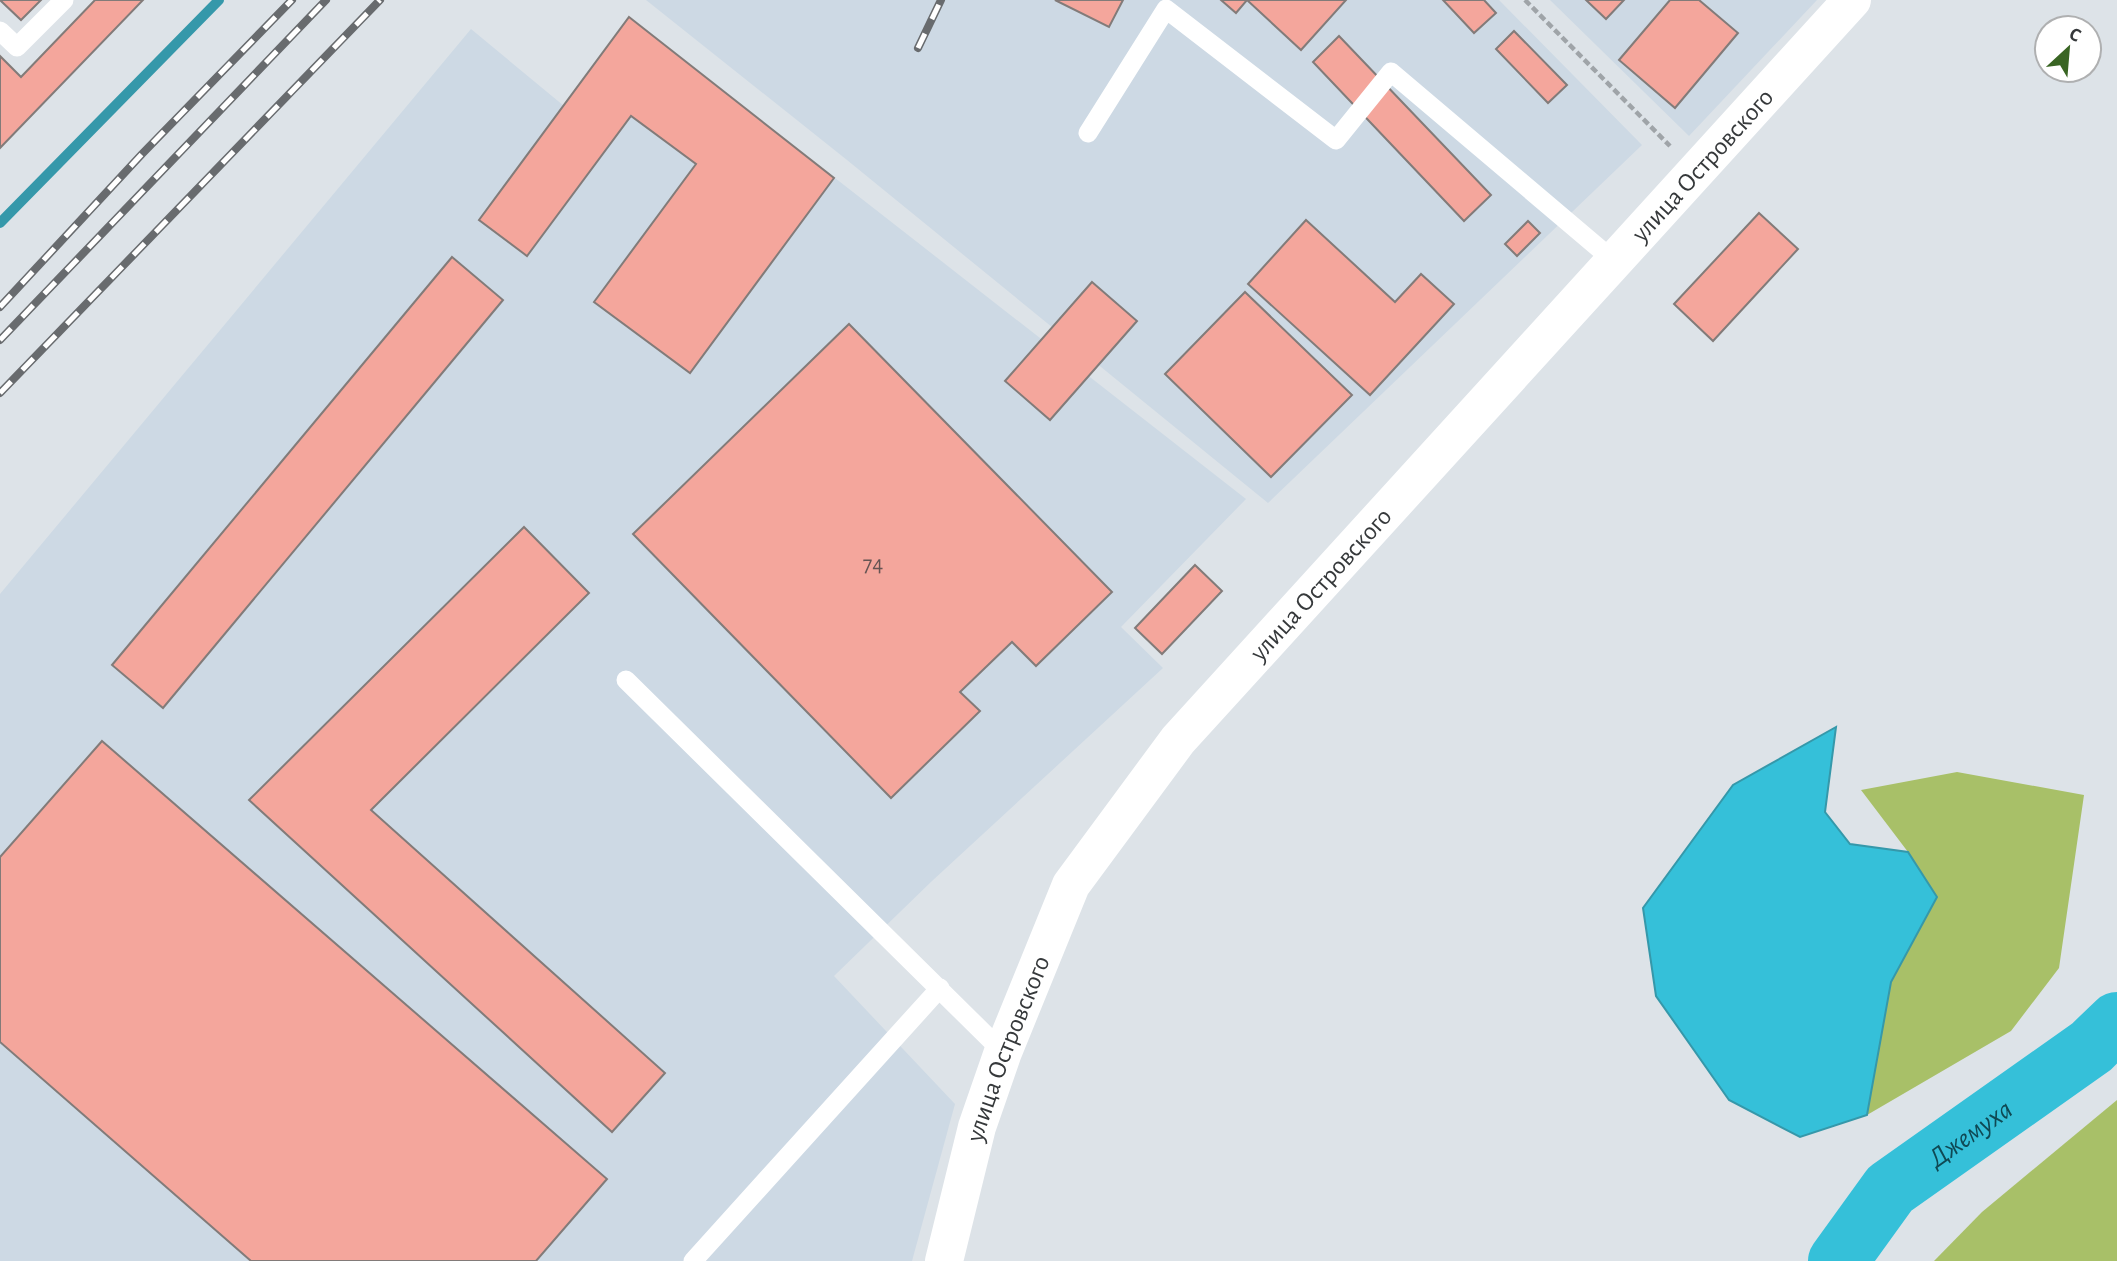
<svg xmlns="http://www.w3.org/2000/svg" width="2117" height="1261" font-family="'Alegreya Sans',sans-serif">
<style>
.built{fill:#cdd9e4}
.green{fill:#a8c068}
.water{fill:#35c0d9;stroke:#3598aa;stroke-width:2}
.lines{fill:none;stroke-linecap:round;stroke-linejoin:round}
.stream{stroke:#3598aa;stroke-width:10}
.river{stroke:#35c0d9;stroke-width:60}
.building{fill:#f4a69c;stroke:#827b79;stroke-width:2}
.path{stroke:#9fa4a8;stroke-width:4.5;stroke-dasharray:7 3.5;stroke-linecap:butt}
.lane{stroke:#fff;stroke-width:19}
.secondary{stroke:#fff;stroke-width:38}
.rail-casing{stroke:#686b6e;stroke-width:8}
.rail{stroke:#fff;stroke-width:5;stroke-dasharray:16;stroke-linecap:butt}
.labels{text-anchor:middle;stroke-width:5;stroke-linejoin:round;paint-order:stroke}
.number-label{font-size:23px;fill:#665453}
.street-label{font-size:26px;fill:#36393b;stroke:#fff}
.water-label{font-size:28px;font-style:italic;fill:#0f4954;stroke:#fff}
</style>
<rect width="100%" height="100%" fill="#dde3e8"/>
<g class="built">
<polygon points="646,0 1499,0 1642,145 1268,503 847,160"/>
<polygon points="1550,0 1817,0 1689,136"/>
<polygon points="629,17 1246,499 1121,627 1163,668 932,881 834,976 955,1104 912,1261 536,1261 606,1179 102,741 0,857 0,594 471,29 564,106"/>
<polygon points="0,1042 251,1261 0,1261"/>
</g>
<g class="green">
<polygon points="1957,772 2084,795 2059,968 2011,1031 1867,1115 1891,982 1937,897 1908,852 1861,790"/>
<polygon points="2117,1100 2117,1261 1934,1261 1982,1212"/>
</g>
<polygon class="water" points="1836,727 1825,812 1850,844 1908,852 1937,897 1891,982 1867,1115 1800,1137 1729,1100 1656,996 1643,908 1733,785"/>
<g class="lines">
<polyline class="stream" points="0,223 219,0"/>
<path class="river" id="s1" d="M 1838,1261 L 1890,1189 L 2091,1047 L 2117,1022"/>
</g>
<g class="building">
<polygon points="0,0 41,0 21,20"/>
<polygon points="95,0 143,0 0,148 0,56 21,77"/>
<polygon points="1055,0 1123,0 1109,27"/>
<polygon points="1221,0 1247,0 1236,13"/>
<polygon points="1247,0 1346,0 1301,50"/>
<polygon points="1443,0 1484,0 1496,13 1474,33"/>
<polygon points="1586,0 1624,0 1606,19"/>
<polygon points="1670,0 1699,0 1738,33 1675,108 1619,60"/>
<polygon points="629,17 834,178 690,373 594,302 696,164 631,116 527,256 479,220"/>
<polygon points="1514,31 1567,85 1548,103 1496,49"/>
<polygon points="1339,36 1491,195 1464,221 1313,62"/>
<polygon points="1759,213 1798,249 1713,341 1674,304"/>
<polygon points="1306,220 1395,302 1421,274 1454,304 1370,395 1248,284"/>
<polygon points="1528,221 1540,233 1517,256 1505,244"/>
<polygon points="452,257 503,300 163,708 112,665"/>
<polygon points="1092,282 1137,321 1050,420 1005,381"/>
<polygon points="1245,292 1352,395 1271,477 1165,374"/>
<polygon points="849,324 1112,592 1036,666 1012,642 960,692 980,711 891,798 633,534"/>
<polygon points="524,527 589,593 371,810 665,1073 612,1132 249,800"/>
<polygon points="1195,565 1222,591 1162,654 1135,628"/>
<polygon points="102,741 607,1179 536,1261 251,1261 0,1042 0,857"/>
</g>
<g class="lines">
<polyline class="path" points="1525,0 1670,146"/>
<g class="lane">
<polyline points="0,31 17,47 64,0"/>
<polyline points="1088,133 1166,9 1336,140 1391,72 1614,261"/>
<polyline points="626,680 1003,1052"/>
<polyline points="693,1261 940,988"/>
</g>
<path class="secondary" id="s2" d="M 944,1261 L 977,1127 L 1003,1052 L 1071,885 L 1178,740 L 1852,0"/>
<defs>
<g id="rail">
<polyline points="918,48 941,0"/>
<polyline points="0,307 142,154 292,0"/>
<polyline points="0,340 326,0"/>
<polyline points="0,393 380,0"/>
</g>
</defs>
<use href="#rail" class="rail-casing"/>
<use href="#rail" class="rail"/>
</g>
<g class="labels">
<g class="number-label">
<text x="873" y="571">74</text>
</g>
<g class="street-label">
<text dy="9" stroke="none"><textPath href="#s2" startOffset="1356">улица Островского</textPath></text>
<text dy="9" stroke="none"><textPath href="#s2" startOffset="789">улица Островского</textPath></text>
<text dy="9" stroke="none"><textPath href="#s2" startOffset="222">улица Островского</textPath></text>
</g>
<g class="water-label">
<text dy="10" stroke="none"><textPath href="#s1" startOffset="186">Джемуха</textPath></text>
</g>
</g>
<g transform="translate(2068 49) rotate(26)"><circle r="33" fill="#ffffff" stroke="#afb0b1" stroke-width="2"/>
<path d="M0-5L12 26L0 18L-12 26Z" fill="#396523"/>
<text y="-10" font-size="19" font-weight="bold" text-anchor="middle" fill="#36393b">С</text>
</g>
</svg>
